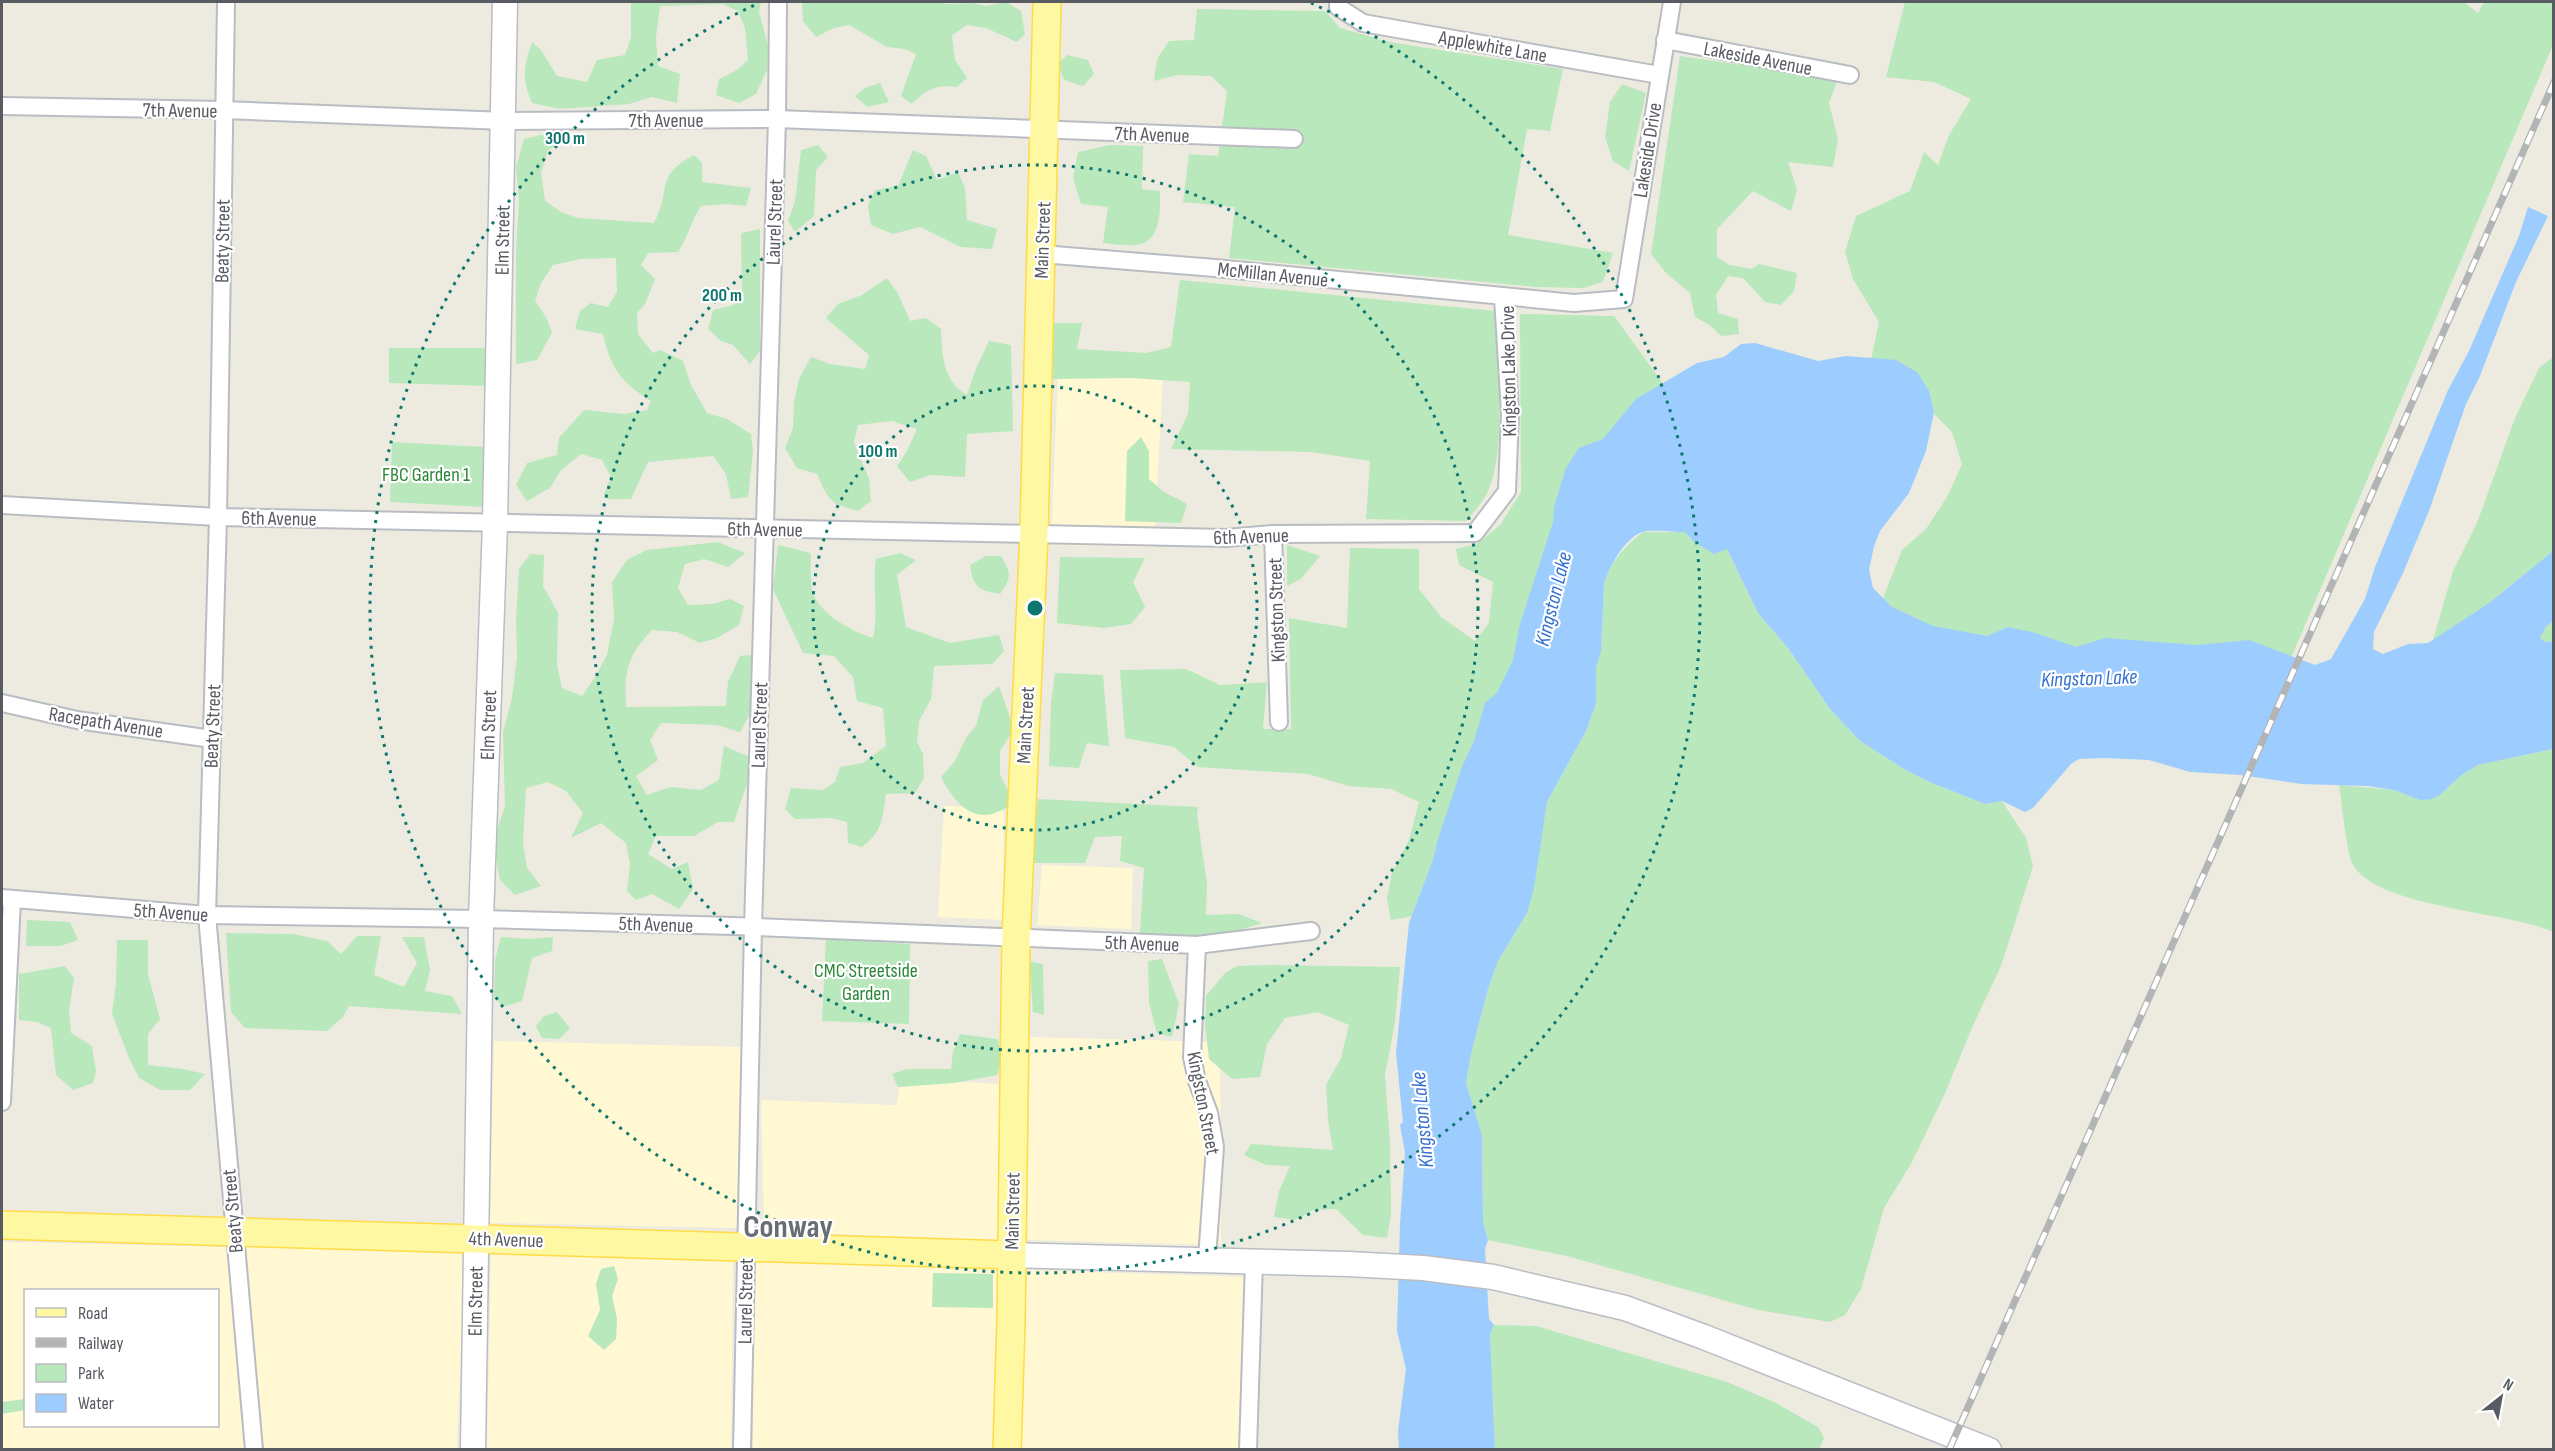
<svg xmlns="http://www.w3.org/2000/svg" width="2555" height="1451" font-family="'Sofia Sans Condensed',sans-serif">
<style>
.commercial{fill:#fff8d2;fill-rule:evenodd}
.green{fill:#b8e8bc}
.water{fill:#9dccff}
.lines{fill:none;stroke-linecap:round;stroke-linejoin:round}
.street-casing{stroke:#babcc3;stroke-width:20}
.secondary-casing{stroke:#babdc5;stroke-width:27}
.primary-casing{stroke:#ffdb46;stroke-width:30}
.street{stroke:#fff;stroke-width:16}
.secondary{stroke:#fff;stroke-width:24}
.primary{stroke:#fff8a2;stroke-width:27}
.rail-casing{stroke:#b3b4b5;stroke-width:7}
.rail{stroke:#fff;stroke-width:4.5;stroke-dasharray:14;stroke-linecap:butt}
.ring{fill:none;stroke:#0f766e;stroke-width:3;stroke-dasharray:3 6}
.labels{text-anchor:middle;stroke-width:4.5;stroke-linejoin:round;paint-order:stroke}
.street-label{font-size:20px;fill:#585b62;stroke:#fff}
.park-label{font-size:20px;fill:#2c8638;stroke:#fff}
.water-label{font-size:21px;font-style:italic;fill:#3471ce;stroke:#fff}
.town-label{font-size:32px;font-weight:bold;fill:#696d74;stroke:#fff}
.centre{fill:#0f766e;stroke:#fff;stroke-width:3}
.ring-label{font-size:18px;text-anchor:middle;font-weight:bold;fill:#0f766e;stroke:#fff;stroke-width:4.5;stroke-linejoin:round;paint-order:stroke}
</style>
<rect width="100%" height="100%" fill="#edebdf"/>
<g class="commercial">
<polygon points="1058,371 1163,374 1154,547 1051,545"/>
<polygon points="944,806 1004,808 1003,920 938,917"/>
<polygon points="1042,865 1133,868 1131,929 1037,925"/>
<polygon points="1030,1037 1220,1042 1221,1245 1027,1240"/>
<polygon points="494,1041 741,1047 737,1228 490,1223"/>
<polygon points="901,1079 1002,1084 1001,1241 764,1231 761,1100 896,1105"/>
<path d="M 2,1242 L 465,1252 L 457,1449 L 2,1450 ZM 26,1290 L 218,1290 L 218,1426 L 26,1426 Z"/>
<polygon points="491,1253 733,1260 731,1449 487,1450"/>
<polygon points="753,1261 999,1269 1006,1449 753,1450"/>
<polygon points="1026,1270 1247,1277 1245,1449 1021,1450"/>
</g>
<g class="green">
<path d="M 631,2 L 761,2 L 759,12 L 768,45 L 767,70 L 756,94 L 739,103 L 716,95 L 719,79 L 737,70 L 748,60 L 745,28 L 738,11 L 723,4 L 660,6 L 656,38 L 658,66 L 680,74 L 677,103 L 652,97 L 629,104 L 560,109 L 532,103 C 521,77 524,67 532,42 L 541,50 L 557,76 L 587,82 L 597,60 L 625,55 L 631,37 Z"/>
<path d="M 802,2 L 943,2 L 946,4 L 972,3 L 986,6 L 1006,2 L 1021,11 L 1025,34 L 1017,42 L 986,28 L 967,25 L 952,35 L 955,60 L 967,78 L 957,87 C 936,84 927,89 912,104 L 901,96 L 916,54 L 905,49 L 887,47 L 849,25 L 834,28 L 816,37 L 803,21 Z"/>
<polygon points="1905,2 2464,2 2478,13 2484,2 2553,2 2553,45 2288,665 2186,662 1914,630 1883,598 1902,550 1926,529 1947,497 1962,464 1952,432 1915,395 1871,360 1879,322 1853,279 1845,252 1856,216 1910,191 1924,152 1938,165 1949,135 1971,99 1934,82 1886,77"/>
<polygon points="1197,9 1325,11 1340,28 1389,42 1563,69 1550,131 1527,129 1508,235 1613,253 1603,282 1583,288 1536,287 1229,258 1235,207 1183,202 1189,154 1218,156 1227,91 1211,76 1177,75 1154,81 1157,59 1169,41 1194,40"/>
<polygon points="1067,55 1088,60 1094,74 1083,86 1064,80 1058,64"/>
<polygon points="1680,56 1838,79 1829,103 1838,139 1833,167 1788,162 1797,190 1791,211 1753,191 1717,229 1717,257 1729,265 1752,269 1759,264 1797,273 1794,291 1781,305 1765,302 1743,278 1728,276 1716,295 1718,313 1738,319 1739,334 1721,336 1711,326 1695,317 1690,293 1666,273 1651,254"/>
<polygon points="880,83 889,102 867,107 855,96 865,88"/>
<polygon points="1622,84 1646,93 1629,171 1613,161 1605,137 1610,102"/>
<path d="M 545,134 L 567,140 L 548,150 L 541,173 L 545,201 L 561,212 L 578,218 L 654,223 C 673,188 653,177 694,155 L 702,163 L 702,182 L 751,188 L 746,206 L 728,204 L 701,206 C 691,221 688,237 678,252 L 648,253 L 641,265 L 655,279 L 645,304 L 637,313 L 638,334 L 653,353 L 660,350 L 683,361 L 691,385 L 707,413 L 727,419 L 751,434 L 753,452 L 748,497 L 731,499 L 726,474 L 713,456 L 648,462 L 631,499 L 608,499 L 604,494 L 611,477 L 602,460 L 581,454 L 561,470 L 550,488 L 527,501 L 516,485 L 527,463 L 557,455 L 559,438 L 584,410 L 624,414 L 647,410 L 651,401 C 621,382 611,369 603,334 L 575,329 L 580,311 L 591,303 L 608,307 L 617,292 L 616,258 L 580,259 L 553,265 L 541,283 L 535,301 L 546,317 L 552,333 L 537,360 L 516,364 L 516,250 L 519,200 L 516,167 L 524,139 Z"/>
<polygon points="818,145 828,157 816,170 814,216 795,232 788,221 795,202 801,150"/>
<path d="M 1110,145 L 1143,146 L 1142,189 L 1160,191 C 1160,209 1162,243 1136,245 C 1126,246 1114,244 1103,243 L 1108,207 L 1081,204 L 1073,178 L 1078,152 Z"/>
<polygon points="913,150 926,156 937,180 958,172 965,188 967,220 997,229 992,249 961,247 920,227 893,234 871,225 868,205 875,190 898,186"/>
<polygon points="760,229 760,351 750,364 733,345 721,341 708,329 713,310 734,305 742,291 741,233"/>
<path d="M 887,278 L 898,294 L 910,321 L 926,318 L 941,329 C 942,355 943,381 967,395 L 975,371 L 989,341 L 1011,345 L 1013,431 L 967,434 L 965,477 L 930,475 L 910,482 L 897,466 L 907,451 L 917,429 L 892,421 L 858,425 L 854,442 L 869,479 L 871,501 L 858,511 C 829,503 829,501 817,474 L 797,468 L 785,448 L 793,428 L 794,402 L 799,379 L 811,357 L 830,364 L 865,369 L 869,355 L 826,318 L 838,304 L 862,295 Z"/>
<path d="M 1180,280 L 1495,311 C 1497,357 1508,456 1486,495 C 1481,505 1473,513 1466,521 L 1366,519 L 1370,461 L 1311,452 L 1171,449 L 1188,414 L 1190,382 L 1131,378 L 1052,379 L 1052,323 L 1082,323 L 1077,349 L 1146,353 L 1171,347 Z"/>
<polygon points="1520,314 1614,316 1667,389 1418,915 1391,920 1387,898 1392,873 1409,840 1419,802 1391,789 1349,786 1308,774 1198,767 1174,747 1125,738 1120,670 1186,669 1220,685 1267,682 1263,729 1291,729 1289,618 1347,628 1350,548 1419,549 1419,589 1441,617 1475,641 1489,623 1493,582 1459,565 1456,549 1477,544 1500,525 1521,492"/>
<polygon points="389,348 489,348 488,386 389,383"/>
<polygon points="2553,357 2553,551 2489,603 2433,640 2453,571 2477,523 2515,418 2539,368"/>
<polygon points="1141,437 1149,451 1149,479 1164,492 1187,504 1181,523 1125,521 1127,451"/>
<polygon points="392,442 486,447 484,507 390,502"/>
<path d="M 1643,532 L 1685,532 L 1694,542 L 1727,549 L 1758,613 L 1788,648 L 1830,709 L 1860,741 L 1904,769 L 1927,781 L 1985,804 L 2002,801 L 2026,838 L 2033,866 L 2001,966 L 1971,1030 L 1946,1091 L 1912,1162 L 1884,1208 L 1861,1289 L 1845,1315 L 1830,1322 L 1758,1310 L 1567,1256 L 1488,1240 L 1483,1222 L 1482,1135 L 1466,1083 L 1471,1054 L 1488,989 L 1498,961 L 1527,913 L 1547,802 L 1586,731 L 1596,704 L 1596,668 L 1601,652 L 1604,584 C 1610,562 1625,546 1643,532 Z"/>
<path d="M 718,542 L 745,553 L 728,567 L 704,559 L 685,564 L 678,588 L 688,605 L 713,604 L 730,599 L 744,606 L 739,625 L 717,638 L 700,643 L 677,632 L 652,630 C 627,656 624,672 626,707 L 726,706 L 728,682 L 740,656 L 751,655 L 750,714 L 740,732 L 717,725 L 661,723 L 650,740 L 658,760 L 636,776 L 647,795 L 670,787 L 701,790 L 719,780 L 724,746 L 752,758 L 747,784 L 734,822 L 718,822 L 694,836 L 656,836 L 648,854 L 672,869 L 688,862 L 693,889 L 679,909 L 652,894 L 636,900 L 627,891 L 630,864 L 626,843 L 601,823 L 571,838 L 583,813 L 566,791 L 548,782 L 526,788 L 523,843 L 527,868 L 541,886 L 515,895 L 500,880 L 493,841 L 505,806 L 503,732 L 512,698 L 517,657 L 516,620 L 519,569 L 530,554 L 544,555 L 543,586 L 558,613 L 557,665 L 562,688 L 582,696 L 594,679 L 607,655 L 614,619 L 612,582 L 627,560 L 647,550 Z"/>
<path d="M 778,545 L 811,553 C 811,565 810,579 812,590 C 817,613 853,632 873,638 C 879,610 872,587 876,559 L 900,553 L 916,560 L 897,575 L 906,627 L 950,643 L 999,635 L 1004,651 L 992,664 L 934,666 L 931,699 L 919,721 L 917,742 L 923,754 L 924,778 L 915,793 L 886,794 C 882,819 883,831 862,847 L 848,843 L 847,822 L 831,818 L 795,819 L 785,809 L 791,788 L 823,790 L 835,782 L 840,767 L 863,763 L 886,746 L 883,708 L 857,701 L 853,677 L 834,656 L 803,653 L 773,589 Z"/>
<polygon points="1287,545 1320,556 1301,579 1287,586"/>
<path d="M 986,556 L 1001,556 C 1011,573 1012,577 1000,594 C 979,590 973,588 970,565 Z"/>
<polygon points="1060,557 1145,558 1133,582 1145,607 1131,624 1104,628 1057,623"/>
<polygon points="2553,621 2553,641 2545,642 2540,638 2545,628"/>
<polygon points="1055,673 1103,675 1109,746 1087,743 1079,768 1049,766 1051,703"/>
<path d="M 999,686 L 1014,729 L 1000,751 L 1000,774 L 1014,804 C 1007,807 999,812 992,814 C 967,820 951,796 941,777 L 955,761 L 966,738 L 976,726 L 983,700 Z"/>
<path d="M 2553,749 L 2553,932 C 2509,911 2374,908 2352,863 C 2346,849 2342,803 2339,785 L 2394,790 L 2420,800 L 2440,795 L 2460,776 L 2478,765 Z"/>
<path d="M 1038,799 L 1198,807 L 1197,815 L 1207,884 L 1206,915 L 1238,914 L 1262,923 C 1219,939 1185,937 1140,933 L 1144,868 L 1120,861 L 1122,836 L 1095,837 L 1085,863 L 1031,863 Z"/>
<polygon points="27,920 70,922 78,940 60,946 26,946"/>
<polygon points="226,933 293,934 327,941 341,954 357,936 381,936 374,975 404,987 417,963 402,937 424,937 430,970 425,991 452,996 462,1014 349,1006 343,1017 327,1031 245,1028 231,1012"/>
<polygon points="501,937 531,939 553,937 552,951 532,958 522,1001 503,1007 494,997 495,960"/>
<polygon points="826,939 910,944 909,1024 822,1021"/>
<polygon points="117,940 148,940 148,974 160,1019 148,1034 148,1065 183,1069 205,1074 190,1090 160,1090 139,1078 129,1058 112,1014 116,984"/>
<polygon points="1162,959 1179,1004 1172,1037 1157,1033 1149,1003 1148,961"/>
<polygon points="1029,961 1043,964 1044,1015 1033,1012"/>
<polygon points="1275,965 1400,967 1395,1022 1385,1075 1390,1143 1391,1213 1387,1238 1363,1235 1336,1209 1313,1210 1295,1220 1274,1217 1279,1191 1290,1166 1266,1165 1244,1155 1251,1144 1333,1150 1328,1119 1326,1085 1341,1058 1349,1025 1318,1012 1285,1018 1267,1044 1260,1077 1232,1079 1209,1059 1205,1025 1206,996 1225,973 1237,966"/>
<polygon points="65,966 74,978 69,1010 71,1033 92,1046 96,1071 93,1083 73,1090 56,1075 51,1028 37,1022 19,1020 19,974"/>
<polygon points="557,1012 570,1028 559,1039 542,1038 536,1026 544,1016"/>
<polygon points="960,1034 997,1039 1004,1056 997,1075 955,1083 898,1087 892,1074 907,1069 951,1069 953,1052"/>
<polygon points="614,1266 618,1279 612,1296 617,1319 616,1339 604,1350 588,1336 600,1310 596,1284 601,1269"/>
<polygon points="933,1273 993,1274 993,1308 932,1307"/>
<polygon points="1494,1325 1536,1326 1727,1382 1774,1402 1818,1427 1824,1438 1819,1450 1495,1449 1490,1334"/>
<polygon points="25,1399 25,1410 2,1414 2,1402"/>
</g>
<path class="water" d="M 2528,207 L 2548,216 L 2516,282 L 2480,376 L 2466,404 L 2429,511 L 2403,573 L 2374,632 L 2373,649 L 2383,654 L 2408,644 L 2428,643 L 2489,603 L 2553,551 L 2553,621 L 2545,628 L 2540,638 L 2545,642 L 2553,641 L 2553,749 L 2478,765 L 2460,776 L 2440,795 L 2432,799 L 2420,800 L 2394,790 L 2367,786 L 2302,784 L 2241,775 L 2190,772 L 2149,760 L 2104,758 L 2079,759 L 2071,764 L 2033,808 L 2025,812 L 2002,801 L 1985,804 L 1927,781 L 1904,769 L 1860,741 L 1830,709 L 1788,648 L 1758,613 L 1727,549 L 1714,554 L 1694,542 L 1685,532 C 1675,532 1651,529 1642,532 C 1624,539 1609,567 1604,584 L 1601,652 L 1596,668 L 1596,704 L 1586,731 L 1547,802 L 1534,888 L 1527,913 L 1498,961 L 1488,989 L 1471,1054 L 1466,1083 L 1482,1135 L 1483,1222 L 1488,1240 L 1485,1249 L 1489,1319 L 1494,1325 L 1490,1334 L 1495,1449 L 1399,1450 L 1398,1431 L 1406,1369 L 1397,1331 L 1400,1224 L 1405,1153 L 1400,1125 L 1403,1122 L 1396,1053 L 1409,923 L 1433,860 L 1438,839 L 1462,767 L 1474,741 L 1485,703 L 1497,693 L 1513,660 L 1520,624 L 1553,522 L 1554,507 L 1566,468 L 1579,448 L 1603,439 L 1636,399 L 1697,363 L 1724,357 L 1741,344 L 1755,343 L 1818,361 L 1846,356 L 1896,360 L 1917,372 L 1929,391 L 1934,412 L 1926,451 L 1909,493 L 1880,531 L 1874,546 L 1869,570 L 1873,588 L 1892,607 L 1933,626 L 1987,636 L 2008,627 L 2036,633 L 2076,647 L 2105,638 L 2197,645 L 2249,640 L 2315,665 L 2331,659 L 2365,599 L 2375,567 L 2448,390 L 2469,351 L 2519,236 Z"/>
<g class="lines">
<defs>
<g id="street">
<polyline points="226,2 218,517 207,915 254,1450"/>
<polyline points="1338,2 1338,7 1363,23 1659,75"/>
<polyline points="1665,40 1850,75"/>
<polyline points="2,106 223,110 505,121 777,119 1294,139"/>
<polyline points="1042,254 1215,268 1574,303 1624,299 1672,2"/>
<polyline points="2,505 218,517 1226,538 1273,534 1475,533 1507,491 1510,414 1503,297"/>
<polyline points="1273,534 1279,722"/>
<polyline points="2,703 77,720 212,739"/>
<polyline points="2,898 207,915 481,919 733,926 1197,945 1311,931"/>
<polyline points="1197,945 1192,1057 1197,1081 1209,1113 1215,1147 1207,1259"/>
<polyline points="2,1102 12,900"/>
<polyline points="742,1450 753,927 777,119 778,2"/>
<polyline points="1248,1450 1254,1261"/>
</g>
<g id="secondary">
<polyline points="1011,1255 1348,1264 1423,1268 1493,1277 1625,1308 1704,1337 1989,1450"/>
<polyline points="473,1450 481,919 495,523 505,2"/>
</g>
<g id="primary">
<polyline points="2,1225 1011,1255"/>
<polyline points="1007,1450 1011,1320 1016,938 1034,533 1047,2"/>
</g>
</defs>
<use href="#street" class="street-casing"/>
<use href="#secondary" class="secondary-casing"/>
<use href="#primary" class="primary-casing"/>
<use href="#street" class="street"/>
<use href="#secondary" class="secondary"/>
<use href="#primary" class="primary"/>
<defs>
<polyline id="rail" points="1949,1450 2554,82"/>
</defs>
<use href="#rail" class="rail-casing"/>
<use href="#rail" class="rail"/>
</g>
<g class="ring">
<circle cx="1035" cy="608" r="222"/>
<circle cx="1035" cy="608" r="443"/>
<path d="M1311 3A665 665 0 1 1 759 3"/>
</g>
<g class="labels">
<g class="street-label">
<text transform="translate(1493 46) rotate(10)" y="7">Applewhite Lane</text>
<text transform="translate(1758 58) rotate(11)" y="7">Lakeside Avenue</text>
<text transform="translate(180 110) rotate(1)" y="7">7th Avenue</text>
<text x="666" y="127">7th Avenue</text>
<text transform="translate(1152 134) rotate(2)" y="7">7th Avenue</text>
<text transform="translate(1647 150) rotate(-81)" y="7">Lakeside Drive</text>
<text transform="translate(774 222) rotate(-88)" y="7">Laurel Street</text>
<text transform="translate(502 240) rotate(-89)" y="7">Elm Street</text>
<text transform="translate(1042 240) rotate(-88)" y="7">Main Street</text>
<text transform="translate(222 241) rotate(-89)" y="7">Beaty Street</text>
<text transform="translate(1273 274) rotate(6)" y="7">McMillan Avenue</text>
<text transform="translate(1508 371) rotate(-91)" y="7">Kingston Lake Drive</text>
<text transform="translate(279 518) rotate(1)" y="7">6th Avenue</text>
<text transform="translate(765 529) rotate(1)" y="7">6th Avenue</text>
<text transform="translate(1251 536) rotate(-2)" y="7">6th Avenue</text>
<text transform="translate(1276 610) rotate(-92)" y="7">Kingston Street</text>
<text transform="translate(106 722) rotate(9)" y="7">Racepath Avenue</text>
<text transform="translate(488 725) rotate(-88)" y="7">Elm Street</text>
<text transform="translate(759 725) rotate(-88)" y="7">Laurel Street</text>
<text transform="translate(1025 725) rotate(-87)" y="7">Main Street</text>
<text transform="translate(212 726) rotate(-88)" y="7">Beaty Street</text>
<text transform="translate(171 912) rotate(4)" y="7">5th Avenue</text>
<text transform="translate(656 924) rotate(2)" y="7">5th Avenue</text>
<text transform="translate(1142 943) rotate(2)" y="7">5th Avenue</text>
<text transform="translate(1204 1103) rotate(79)" y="7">Kingston Street</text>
<text transform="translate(232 1211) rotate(-95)" y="7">Beaty Street</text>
<text transform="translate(1012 1211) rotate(-89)" y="7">Main Street</text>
<text transform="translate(506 1239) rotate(2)" y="7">4th Avenue</text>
<text transform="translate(475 1301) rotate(-89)" y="7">Elm Street</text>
<text transform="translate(745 1301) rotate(-89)" y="7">Laurel Street</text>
</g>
<g class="park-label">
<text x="426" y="481">FBC Garden 1</text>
<text x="866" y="977">CMC Streetside<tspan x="866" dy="23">Garden</tspan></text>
</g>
<g class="water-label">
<text transform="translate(1553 599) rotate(-76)" y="7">Kingston Lake</text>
<text transform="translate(2089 678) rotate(-2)" y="7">Kingston Lake</text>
<text transform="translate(1422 1120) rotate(-95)" y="7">Kingston Lake</text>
</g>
<g class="town-label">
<text x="788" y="1237">Conway</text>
</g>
</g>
<circle cx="1035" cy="608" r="9" class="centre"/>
<g class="ring-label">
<text x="565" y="144">300 m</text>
<text x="722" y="301">200 m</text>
<text x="878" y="457">100 m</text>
</g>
<rect width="2555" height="1451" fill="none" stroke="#585b62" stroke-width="6"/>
<rect x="24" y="1289" width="195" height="138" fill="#ffffff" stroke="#bcbdc0" stroke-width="1.5"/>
<rect x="36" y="1308" width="30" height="9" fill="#fff8a2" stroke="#bcbdc0" stroke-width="1.5"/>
<text x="78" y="1319" font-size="18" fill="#585b62">Road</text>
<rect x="36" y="1338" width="30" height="9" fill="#b3b4b5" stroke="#bcbdc0" stroke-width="1.5"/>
<text x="78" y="1349" font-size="18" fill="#585b62">Railway</text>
<rect x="36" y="1364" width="30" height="18" fill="#b8e8bc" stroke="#bcbdc0" stroke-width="1.5"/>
<text x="78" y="1379" font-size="18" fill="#585b62">Park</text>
<rect x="36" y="1394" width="30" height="18" fill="#9dccff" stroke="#bcbdc0" stroke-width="1.5"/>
<text x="78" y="1409" font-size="18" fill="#585b62">Water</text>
<g transform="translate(2501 1397) rotate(31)" stroke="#ffffff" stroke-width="4.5" paint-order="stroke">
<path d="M0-4.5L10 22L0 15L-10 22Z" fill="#585b62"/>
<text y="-9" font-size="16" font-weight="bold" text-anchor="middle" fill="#585b62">N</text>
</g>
</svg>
